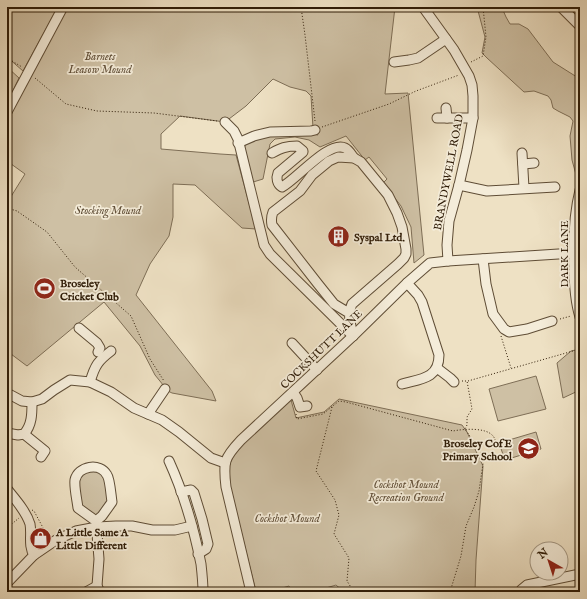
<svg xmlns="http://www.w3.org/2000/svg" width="587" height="599" font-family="'IM FELL English',serif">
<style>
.green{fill:#cec0a4;stroke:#7e6e56}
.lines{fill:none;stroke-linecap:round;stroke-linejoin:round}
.minor-casing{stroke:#5f4d36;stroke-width:11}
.path{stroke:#2f1c07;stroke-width:1;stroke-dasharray:1 2;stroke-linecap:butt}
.minor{stroke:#f4ecd9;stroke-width:9}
.labels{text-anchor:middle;stroke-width:3.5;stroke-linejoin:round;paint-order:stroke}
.park-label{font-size:11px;font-style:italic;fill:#5f4d36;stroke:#f4ecd9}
.street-label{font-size:11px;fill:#2f1c07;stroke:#f4ecd9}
.poi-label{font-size:11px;font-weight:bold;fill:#2f1c07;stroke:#f4ecd9;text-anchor:start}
</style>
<rect width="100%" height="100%" fill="#eee1c4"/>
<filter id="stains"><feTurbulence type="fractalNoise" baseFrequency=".005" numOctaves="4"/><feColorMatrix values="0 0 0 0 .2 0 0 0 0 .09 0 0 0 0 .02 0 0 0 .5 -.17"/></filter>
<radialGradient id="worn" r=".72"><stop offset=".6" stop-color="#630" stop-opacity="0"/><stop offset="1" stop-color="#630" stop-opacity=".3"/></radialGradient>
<g class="green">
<polygon points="7,7 58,7 23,71 7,57"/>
<polygon points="68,7 395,7 385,94 408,93 424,255 414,263 411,227 401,206 383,183 387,179 369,157 365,160 346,136 320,147 309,140 295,137 275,139 270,144 263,179 250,183 244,152 245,144 271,134 307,133 318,135 315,130 313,128 311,96 306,91 290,87 273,79 246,106 225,122 180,116 161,134 161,149 220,154 236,155 256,229 242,228 195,185 173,184 173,217 169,236 150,264 136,295 212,391 216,401 172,393 168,391 155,375 140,346 104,302 27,366 7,351 7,203 25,174 7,161 7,119 59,19"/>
<polygon points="477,7 486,7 489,11 502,8 506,17 510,24 519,24 528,29 553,62 580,79 580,172 578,182 572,160 570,136 573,121 570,117 558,111 553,108 551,100 548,96 534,91 524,92 487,58 482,53 485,37"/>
<polygon points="7,67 19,78 7,103"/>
<polygon points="580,349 580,390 563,398 557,363 571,351"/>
<polygon points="536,376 546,409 498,421 489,389"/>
<polygon points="339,399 462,425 467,432 483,466 476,560 475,592 344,592 336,585 313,592 307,592 306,589 292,592 289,586 269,592 256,592 230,486 229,466 236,449 291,400 296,418 324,412"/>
<polygon points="536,432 541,449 505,460 499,443"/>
<path d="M 96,471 C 109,478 106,489 108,502 L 97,517 L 81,506 L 78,480 L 85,472 Z"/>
</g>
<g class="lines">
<defs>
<g id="minor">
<polyline points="423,7 454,50 469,76 472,85 473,96 473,118 467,150 459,185 449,221 447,245 448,261"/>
<polyline points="561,7 580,26"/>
<polyline points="394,62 409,60 418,58 446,39"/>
<polyline points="446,108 447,118"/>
<polyline points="7,112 63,7"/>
<polyline points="437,118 473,118"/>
<polyline points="225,122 234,131 238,139 264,245 270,254 353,336"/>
<polyline points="238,143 254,136 270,132 311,131 315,130"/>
<path d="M 272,153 C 281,148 286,146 297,146 L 303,151 L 303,152 L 278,173 C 276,178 277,184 282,187 C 296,180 329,140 345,148 C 349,150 351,154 354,158"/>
<polyline points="522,153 524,188"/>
<polyline points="523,164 534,163"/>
<polyline points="459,185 487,191 555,187"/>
<path d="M 580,190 C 574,214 573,239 574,265 C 574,282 575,301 580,317"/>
<polyline points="483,259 486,284 493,314 504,329 509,332 527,329 552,321"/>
<path d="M 349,313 L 334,304 L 318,284 L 272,225 C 271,220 271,217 273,212 L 300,191 L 312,175 L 329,161 L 338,157 L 354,158 L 361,162 L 388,195 L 397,213 L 402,227 L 406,249 L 406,254 L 404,258 L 398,264 L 352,304 C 347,314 351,325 353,336"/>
<polyline points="79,328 97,343 100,348 98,352"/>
<polyline points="292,343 317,370"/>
<polyline points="437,368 450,378 454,382"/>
<path d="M 90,382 C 95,365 98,361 111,351"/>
<path d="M 402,384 C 420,379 439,379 439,355 L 422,302 L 418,295 L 407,283"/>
<polyline points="293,392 297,398 300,407 307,406"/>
<polyline points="7,393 22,401 32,402 42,399 54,390 70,380 90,382 111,392 134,408 162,420 179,432 211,458 225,463"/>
<polyline points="148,414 165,389"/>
<path d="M 7,433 L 18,435 L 24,434 C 32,425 32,414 32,402"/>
<polyline points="24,434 45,451 41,457"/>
<path d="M 169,461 C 184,494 194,529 201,564 C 202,573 203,583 203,592"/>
<path d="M 7,489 C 15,499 26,511 30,524 C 32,534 28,546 34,555"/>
<polyline points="181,492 191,490 194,493 202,519 208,544 206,549 198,554"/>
<path d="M 96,521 L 102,516 L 112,502 C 111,496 110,479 107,475 C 100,462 78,466 75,480 C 74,487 77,500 78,508 L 96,521 L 99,559 L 97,586 L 100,592"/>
<polyline points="7,583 34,555 56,540 76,531 97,527 116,526 132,526 152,530 175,530 192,526"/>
<polyline points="86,592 97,586"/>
<path d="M 251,592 L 226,487 C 223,462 224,458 241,440 L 353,336 L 407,283 L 430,263 L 448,261 L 574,253"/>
<polyline points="521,592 521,590 527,585 580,574"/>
</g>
</defs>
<use href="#minor" class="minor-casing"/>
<g class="path">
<polyline points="301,7 305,35 315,121"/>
<polyline points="7,58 22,67"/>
<polyline points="471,62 483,56 486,37 483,7"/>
<polyline points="35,78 66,104 97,111 154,113 217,121"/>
<polyline points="322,127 389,104 416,91 459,75"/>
<polyline points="7,208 17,211 47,232 75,267 131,316 150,359 164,381"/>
<polyline points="560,319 571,316"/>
<polyline points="501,336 511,368"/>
<polyline points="468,381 580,349"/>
<polyline points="332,407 316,471 335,500 339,515 334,534 349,558 347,581 354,592"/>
<path d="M 296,414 L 297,419 L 323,414 L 339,401 L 346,402 L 453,431 C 463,429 486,427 493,436 C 495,438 496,443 497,445"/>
<polyline points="32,510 34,511 48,537"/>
<polyline points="7,528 19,518"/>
<polyline points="450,592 461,556 466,526 474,507 479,491 484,457 465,429 467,425 467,417 472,409 467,381 462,381"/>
</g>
<use href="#minor" class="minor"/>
</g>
<defs>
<symbol id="building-disc" viewBox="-11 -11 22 22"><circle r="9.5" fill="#8f2418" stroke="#f4ecd9"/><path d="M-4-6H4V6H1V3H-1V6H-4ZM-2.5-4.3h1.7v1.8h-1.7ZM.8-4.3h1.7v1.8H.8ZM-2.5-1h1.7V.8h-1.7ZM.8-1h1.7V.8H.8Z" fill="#fff"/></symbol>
<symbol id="stadium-disc" viewBox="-11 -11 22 22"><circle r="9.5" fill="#8f2418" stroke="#f4ecd9"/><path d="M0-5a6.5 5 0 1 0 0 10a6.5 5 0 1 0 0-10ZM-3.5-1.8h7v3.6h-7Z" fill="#fff"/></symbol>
<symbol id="school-disc" viewBox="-11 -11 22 22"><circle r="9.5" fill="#8f2418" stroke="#f4ecd9"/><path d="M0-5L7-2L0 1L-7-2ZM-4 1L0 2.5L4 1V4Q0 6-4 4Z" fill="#fff"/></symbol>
<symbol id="shop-disc" viewBox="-11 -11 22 22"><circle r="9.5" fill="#8f2418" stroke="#f4ecd9"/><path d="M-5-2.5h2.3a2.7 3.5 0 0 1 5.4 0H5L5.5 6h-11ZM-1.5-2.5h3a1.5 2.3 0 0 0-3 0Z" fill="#fff"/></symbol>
</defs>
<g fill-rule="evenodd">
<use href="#building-disc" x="326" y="224" width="25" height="25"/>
<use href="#stadium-disc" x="32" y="276" width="25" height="25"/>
<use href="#school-disc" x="516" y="436" width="25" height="25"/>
<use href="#shop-disc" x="28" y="526" width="25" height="25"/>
</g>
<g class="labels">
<g class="park-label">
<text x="100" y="60">Barnets<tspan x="100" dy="13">Leasow Mound</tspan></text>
<text x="108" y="214">Stocking Mound</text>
<text x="406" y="488">Cockshot Mound<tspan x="406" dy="13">Recreation Ground</tspan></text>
<text x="287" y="522">Cockshot Mound</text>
</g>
<g class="street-label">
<text transform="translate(448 172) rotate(-79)" y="4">BRANDYWELL ROAD</text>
<text transform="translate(564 254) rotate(-90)" y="4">DARK LANE</text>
<text transform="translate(321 349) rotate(-44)" y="4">COCKSHUTT LANE</text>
</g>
<g class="poi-label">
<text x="354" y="241">Syspal Ltd.</text>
<text x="60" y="287">Broseley<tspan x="60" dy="13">Cricket Club</tspan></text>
<text x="512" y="447" text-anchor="end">Broseley CofE<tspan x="512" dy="13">Primary School</tspan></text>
<text x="56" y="536">A Little Same A<tspan x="56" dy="13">Little Different</tspan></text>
</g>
</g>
<rect width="587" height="599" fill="none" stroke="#eee1c4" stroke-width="24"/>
<rect x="8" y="8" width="571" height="583" fill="none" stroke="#2f1c07" stroke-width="2"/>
<rect x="12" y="12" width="563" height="575" fill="none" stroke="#2f1c07"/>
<g transform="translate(549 561) rotate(321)"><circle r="19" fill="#f4ecd9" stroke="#a59985"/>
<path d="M0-3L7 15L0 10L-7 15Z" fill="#8f2418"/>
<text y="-6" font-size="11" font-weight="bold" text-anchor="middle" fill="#2f1c07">N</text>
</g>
<rect width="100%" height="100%" filter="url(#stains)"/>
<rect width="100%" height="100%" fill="url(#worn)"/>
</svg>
